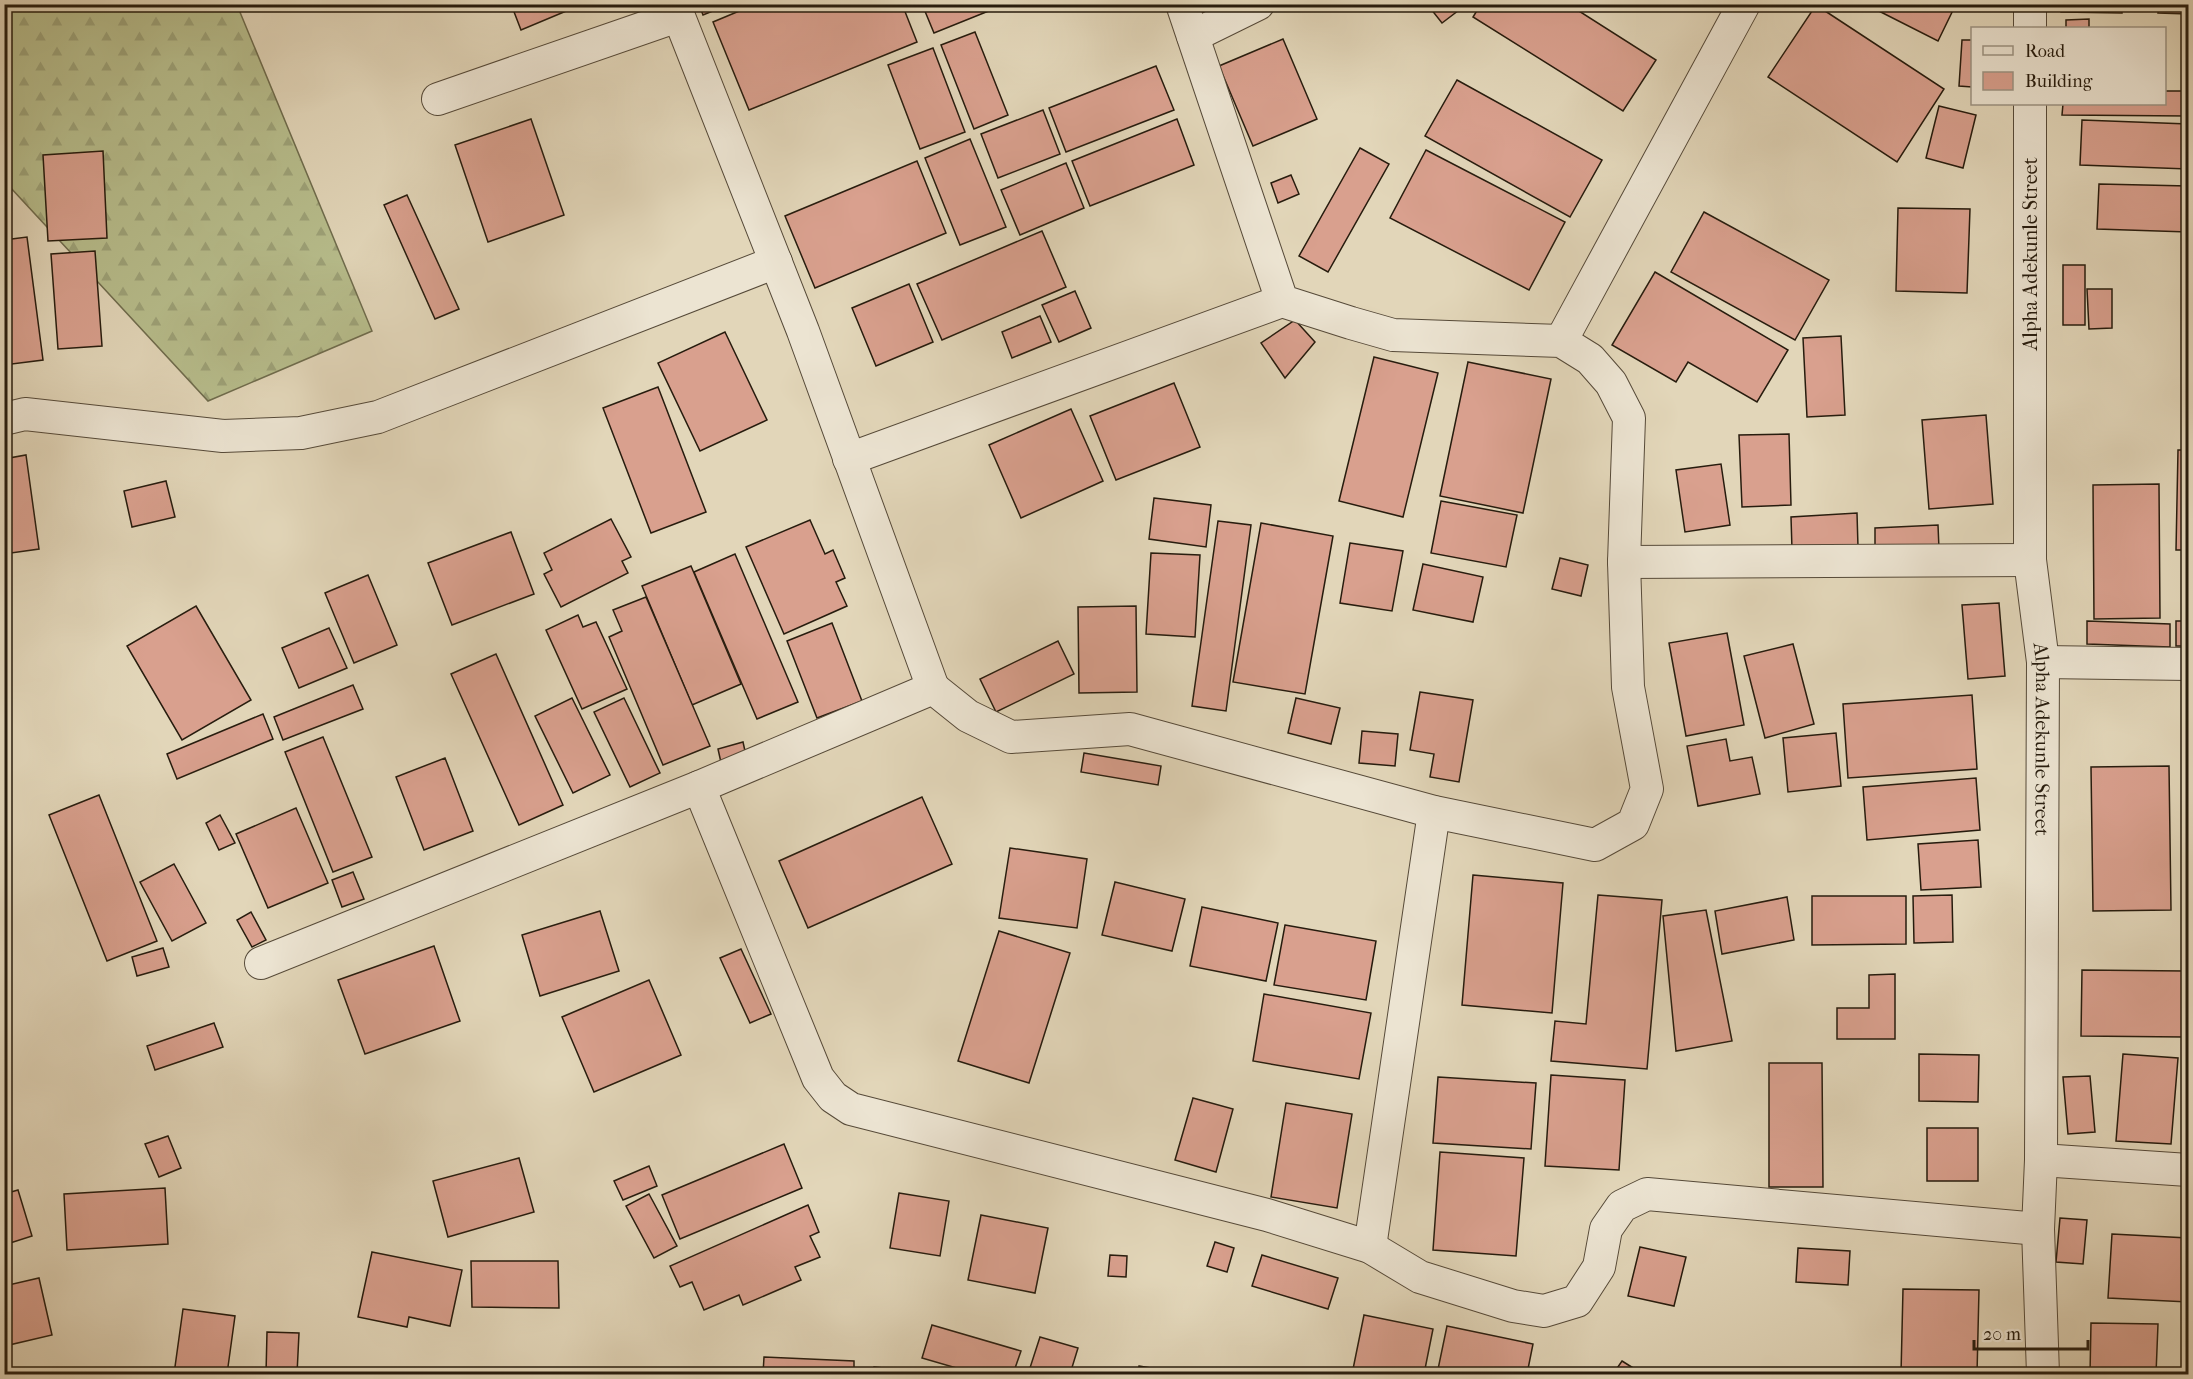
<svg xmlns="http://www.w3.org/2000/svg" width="2193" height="1379" font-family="'IM FELL French Canon',serif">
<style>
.forest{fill:url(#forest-firs);stroke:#6f6c4d;stroke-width:1.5}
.building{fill:#d9a08e;stroke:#271c0e;stroke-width:1.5}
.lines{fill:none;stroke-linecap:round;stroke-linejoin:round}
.street-casing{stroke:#564a39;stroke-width:34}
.street{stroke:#ece4d2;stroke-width:32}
.labels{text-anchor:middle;stroke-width:4.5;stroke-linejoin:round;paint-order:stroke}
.street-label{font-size:20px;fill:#271c0e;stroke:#ece4d2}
</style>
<defs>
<pattern id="forest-firs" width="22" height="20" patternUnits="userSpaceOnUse" patternTransform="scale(1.5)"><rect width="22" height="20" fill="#b7bd8c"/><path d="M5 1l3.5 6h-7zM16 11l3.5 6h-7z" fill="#9da278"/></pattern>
</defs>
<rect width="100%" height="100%" fill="#e2d6b9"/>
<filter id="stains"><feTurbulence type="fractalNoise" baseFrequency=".00333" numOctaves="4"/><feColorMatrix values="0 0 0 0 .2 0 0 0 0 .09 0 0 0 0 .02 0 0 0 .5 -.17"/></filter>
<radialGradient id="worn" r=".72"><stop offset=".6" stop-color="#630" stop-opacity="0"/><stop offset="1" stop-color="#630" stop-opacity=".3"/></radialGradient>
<polygon class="forest" points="5,5 237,5 372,331 208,401 10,187 5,177"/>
<g class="building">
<polygon points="511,4 583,4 521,30"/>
<polygon points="699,4 730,4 703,15"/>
<polygon points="756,4 902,4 917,42 749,110 713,22"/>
<polygon points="922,4 1006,4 934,33"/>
<polygon points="1427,4 1462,4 1463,7 1442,23"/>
<polygon points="1481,4 1568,4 1656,60 1623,111 1473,17"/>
<polygon points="1865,4 1956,4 1938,41"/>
<polygon points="2061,4 2122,4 2122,13 2061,12"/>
<polygon points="2159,4 2188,4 2188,14 2158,13"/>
<polygon points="1816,5 1944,89 1897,162 1768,77"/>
<polygon points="2089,19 2089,28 2066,28 2066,20"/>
<polygon points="975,32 1008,115 974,129 941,45"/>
<polygon points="1283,39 1317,119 1253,146 1219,66"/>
<polygon points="1962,40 1972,40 1972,87 1959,86"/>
<polygon points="933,48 965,132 920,149 888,65"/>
<polygon points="1156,66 1174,110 1066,152 1049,108"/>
<polygon points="1457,80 1602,160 1570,217 1425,136"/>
<polygon points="2164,91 2188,91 2188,116 2062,115 2063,104 2164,104"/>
<polygon points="1939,106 1976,115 1963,168 1926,158"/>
<polygon points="1043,110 1060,154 998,178 981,134"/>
<polygon points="531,119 564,215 488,242 455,145"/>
<polygon points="1177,119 1194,165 1090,206 1072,161"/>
<polygon points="2082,120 2188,124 2188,169 2080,165"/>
<polygon points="970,139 1006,227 960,245 925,158"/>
<polygon points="1360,148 1389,164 1328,272 1299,256"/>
<polygon points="1426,150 1565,222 1529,290 1390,218"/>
<polygon points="103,151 107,238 48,241 43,155"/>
<polygon points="917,161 946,233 815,288 785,216"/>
<polygon points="1066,163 1084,208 1020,235 1001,190"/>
<polygon points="1291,175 1299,194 1278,203 1271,183"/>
<polygon points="2099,184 2188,186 2188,232 2097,229"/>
<polygon points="407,195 459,309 435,319 384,205"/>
<polygon points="1898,208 1970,209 1967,293 1896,291"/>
<polygon points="1704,212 1829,280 1795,340 1671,272"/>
<polygon points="1042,231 1066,287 942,340 917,284"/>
<polygon points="27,237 43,360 4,365 4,240"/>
<polygon points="95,251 102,346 58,349 51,254"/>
<rect x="2063" y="265" width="22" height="60"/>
<polygon points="1655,272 1788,350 1757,402 1688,362 1676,382 1612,345"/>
<polygon points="909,284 933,342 876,366 852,308"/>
<polygon points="2087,289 2112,289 2112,328 2089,329"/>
<polygon points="1075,291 1091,328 1059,342 1042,305"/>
<polygon points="1040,316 1051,342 1012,358 1002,332"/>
<polygon points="1295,320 1315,342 1285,378 1261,343"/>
<polygon points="725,332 767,420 700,451 658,363"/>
<polygon points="1841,336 1845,415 1807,417 1803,338"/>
<polygon points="1374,357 1438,373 1403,517 1339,501"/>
<polygon points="1468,362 1551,379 1523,513 1440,496"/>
<polygon points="1174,383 1200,447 1116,480 1090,416"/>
<polygon points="658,387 706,512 651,533 603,408"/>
<polygon points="1071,409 1103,481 1021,518 989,445"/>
<polygon points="1986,415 1993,504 1929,509 1922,420"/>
<polygon points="1789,434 1791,505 1742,507 1739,435"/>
<polygon points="2178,450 2188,450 2188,550 2176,550"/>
<polygon points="26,455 39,549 4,554 4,459"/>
<polygon points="1721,464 1730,525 1685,532 1676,470"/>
<polygon points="166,481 175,517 132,527 124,491"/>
<polygon points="2159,484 2160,618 2094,619 2093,485"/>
<polygon points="1154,498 1211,505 1206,547 1149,539"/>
<polygon points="1441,501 1517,515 1506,567 1431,553"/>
<polygon points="1857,513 1858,547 1792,550 1791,517"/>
<polygon points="611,519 631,557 622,561 628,573 561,607 544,574 552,570 544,553"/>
<polygon points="810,520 825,554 833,550 845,578 836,582 847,606 784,634 746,547"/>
<polygon points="1218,521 1251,525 1226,711 1192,706"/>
<polygon points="1261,523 1333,536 1305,694 1233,682"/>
<polygon points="1938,525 1939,549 1875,551 1875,528"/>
<polygon points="511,532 534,594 452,625 428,563"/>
<polygon points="1350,543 1403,551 1392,611 1340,603"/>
<polygon points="1151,553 1200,555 1195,637 1146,634"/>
<polygon points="735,554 798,702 757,719 694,572"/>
<polygon points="1560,558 1588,565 1581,596 1552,589"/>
<polygon points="1423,564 1483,577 1473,622 1413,610"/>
<polygon points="691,566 741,684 692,705 642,586"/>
<polygon points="368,575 397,645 354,663 325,593"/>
<polygon points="646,597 710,746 663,765 609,637 622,631 613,610"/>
<polygon points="1999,603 2005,676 1968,679 1962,605"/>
<polygon points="196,606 251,700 182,740 127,646"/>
<polygon points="1136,606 1137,692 1079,693 1078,607"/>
<polygon points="578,615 583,627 596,622 627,689 582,709 546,630"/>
<polygon points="2087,621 2170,624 2170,647 2087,644"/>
<rect x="2176" y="621" width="12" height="25"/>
<polygon points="832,623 862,701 817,718 787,641"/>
<polygon points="329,628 347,668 299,688 282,648"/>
<polygon points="1727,633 1744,725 1686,736 1669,643"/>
<polygon points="1058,641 1074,674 996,712 980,679"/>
<polygon points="1793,644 1814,724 1765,738 1744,656"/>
<polygon points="496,654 563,805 519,825 451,674"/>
<polygon points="353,685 363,709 283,740 274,717"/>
<polygon points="1420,692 1473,700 1459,782 1430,777 1434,754 1410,750"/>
<polygon points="1972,695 1977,769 1848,778 1843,704"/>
<polygon points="572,698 610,775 573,793 535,716"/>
<polygon points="624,698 660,773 630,787 594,712"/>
<polygon points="1296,698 1340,708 1331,744 1288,733"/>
<polygon points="263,714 273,739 177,779 167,754"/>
<polygon points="1362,731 1398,734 1395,766 1359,763"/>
<polygon points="1836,733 1841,786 1788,792 1783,738"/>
<polygon points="323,737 372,857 333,872 285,752"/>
<polygon points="1726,739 1730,761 1752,757 1760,794 1698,806 1687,746"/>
<polygon points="743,742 747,760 722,767 718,749"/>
<polygon points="1084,753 1161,766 1158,785 1081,772"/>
<polygon points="445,758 473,831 424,850 396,777"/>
<polygon points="2169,766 2171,910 2093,911 2091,767"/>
<polygon points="1976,778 1980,830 1867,840 1863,787"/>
<polygon points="99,795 157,941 107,961 49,815"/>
<polygon points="922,797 952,864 808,928 779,861"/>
<polygon points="296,808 328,883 268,908 236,834"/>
<polygon points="220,815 235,843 219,850 206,823"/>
<polygon points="1978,840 1981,887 1921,890 1918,844"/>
<polygon points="1010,848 1087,859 1077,928 999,918"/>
<polygon points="174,864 206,923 172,941 140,882"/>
<polygon points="353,872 364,899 342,907 332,880"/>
<polygon points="1473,875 1563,883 1552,1013 1462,1005"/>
<polygon points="1115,882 1185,899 1172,951 1102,935"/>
<polygon points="1598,895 1662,900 1647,1069 1551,1061 1555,1021 1586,1024"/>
<polygon points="1952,895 1953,942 1914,943 1913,896"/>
<polygon points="1812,896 1906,896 1906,944 1812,945"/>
<polygon points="1787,897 1794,940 1722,954 1715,911"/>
<polygon points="1202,907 1278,923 1266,981 1190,966"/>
<polygon points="1706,910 1732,1041 1676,1051 1663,916"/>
<polygon points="600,911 619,971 540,996 522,935"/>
<polygon points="251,912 266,940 252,947 237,920"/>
<polygon points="1285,925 1376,941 1366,1000 1274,985"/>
<polygon points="999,931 1070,953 1029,1083 958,1061"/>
<polygon points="434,946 460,1021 365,1054 338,980"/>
<polygon points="163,948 169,967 137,976 132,957"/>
<polygon points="741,949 771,1014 750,1023 720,958"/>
<polygon points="2082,970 2185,971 2184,1037 2081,1036"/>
<polygon points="1895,974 1895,1039 1837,1039 1837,1008 1869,1008 1869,975"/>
<polygon points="649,980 681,1055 594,1092 562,1017"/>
<polygon points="1264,994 1371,1013 1359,1079 1253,1061"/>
<polygon points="214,1023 223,1047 155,1070 147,1046"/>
<polygon points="1919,1054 1979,1055 1978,1102 1919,1101"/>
<polygon points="2123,1054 2178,1058 2171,1144 2116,1141"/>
<polygon points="1769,1063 1822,1063 1823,1187 1769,1187"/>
<polygon points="1551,1075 1625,1080 1619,1170 1545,1166"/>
<polygon points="2090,1076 2095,1132 2068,1134 2063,1077"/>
<polygon points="1438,1077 1536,1083 1531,1149 1433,1143"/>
<polygon points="1193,1098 1233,1109 1216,1172 1175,1160"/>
<polygon points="1286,1103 1352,1114 1337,1208 1271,1197"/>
<rect x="1927" y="1128" width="51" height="53"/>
<polygon points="168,1136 181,1168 159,1177 145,1144"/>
<polygon points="784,1144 802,1188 680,1239 662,1195"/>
<polygon points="1440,1152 1524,1158 1516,1256 1433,1250"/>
<polygon points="519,1158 534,1212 448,1237 433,1181"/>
<polygon points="649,1166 657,1186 623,1200 614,1181"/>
<polygon points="165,1188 168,1244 67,1250 64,1194"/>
<polygon points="18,1190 32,1236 4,1245 4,1194"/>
<polygon points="899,1193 949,1201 940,1256 890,1248"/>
<polygon points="649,1194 677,1246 654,1258 626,1206"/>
<polygon points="808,1205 819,1232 810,1236 820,1257 795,1267 801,1280 743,1305 739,1295 704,1310 692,1282 680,1287 670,1266"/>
<polygon points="981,1215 1048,1228 1035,1293 968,1280"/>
<polygon points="2060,1218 2087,1220 2083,1264 2056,1262"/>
<polygon points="2112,1234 2188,1238 2188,1302 2108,1298"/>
<polygon points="1215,1242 1234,1248 1227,1272 1207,1266"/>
<polygon points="1640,1247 1686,1257 1674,1306 1628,1296"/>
<polygon points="1798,1248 1850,1251 1848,1285 1796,1282"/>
<polygon points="372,1252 462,1270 450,1326 409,1317 407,1327 358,1317"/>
<polygon points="1110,1255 1127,1256 1126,1277 1108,1276"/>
<polygon points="1262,1255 1338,1278 1328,1309 1252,1286"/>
<polygon points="471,1261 558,1261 559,1308 472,1307"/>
<polygon points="39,1278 52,1335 9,1345 4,1327 4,1286"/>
<polygon points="1903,1289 1979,1290 1977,1374 1901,1374"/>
<polygon points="183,1309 235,1316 227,1374 174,1374"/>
<polygon points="1364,1315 1433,1329 1424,1374 1352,1374"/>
<polygon points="2091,1323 2158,1324 2156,1374 2090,1374"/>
<polygon points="932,1325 1021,1351 1013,1374 977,1374 922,1358"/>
<polygon points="1447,1326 1533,1344 1527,1374 1437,1374"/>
<polygon points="267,1332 299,1333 297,1374 266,1374"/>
<polygon points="1040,1337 1078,1348 1070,1374 1028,1374"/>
<polygon points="764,1357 854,1361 854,1374 763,1374"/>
<polygon points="1622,1361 1638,1371 1635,1374 1613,1374"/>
<polygon points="1139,1366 1187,1374 1138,1374"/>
<polygon points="874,1367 942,1374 873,1374"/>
<polygon points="87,1368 88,1374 70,1374 70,1369"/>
</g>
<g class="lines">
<defs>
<g id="street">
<polyline points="674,4 803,331 933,688"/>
<polyline points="2030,28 2030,4"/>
<polyline points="1193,36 1258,4"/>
<polyline points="438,99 678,16"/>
<path id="s1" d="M 2030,104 L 2030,560 L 2043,662 L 2041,1160 L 2038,1229 L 2043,1374"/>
<polyline points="1561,341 1744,4"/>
<polyline points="4,419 25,414 223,436 301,433 378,417 776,262"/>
<polyline points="849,459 1282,301"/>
<polyline points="1624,562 2030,560"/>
<polyline points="2043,662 2188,664"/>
<polyline points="699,787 818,1078 833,1097 851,1109 1267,1215 1370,1247 1420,1277 1513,1306 1544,1311 1577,1301 1599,1267 1606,1229 1622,1206 1647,1194 2038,1229"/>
<polyline points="261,963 699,787 933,688 968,716 1011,737 1130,729 1434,812 1595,845 1633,824 1647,789 1628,687 1624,562 1629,418 1611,383 1590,359 1561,341 1393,335 1351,323 1282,301 1182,4"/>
<polyline points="2041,1160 2188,1170"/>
<polyline points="1370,1247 1434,812"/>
</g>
</defs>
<use href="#street" class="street-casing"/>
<use href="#street" class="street"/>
</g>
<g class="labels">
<g class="street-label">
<text transform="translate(2030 254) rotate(-90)" y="7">Alpha Adekunle Street</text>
<text dy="7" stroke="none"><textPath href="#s1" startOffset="636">Alpha Adekunle Street</textPath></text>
</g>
</g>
<rect width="2193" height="1379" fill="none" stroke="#e2d6b9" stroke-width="24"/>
<rect x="6" y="6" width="2181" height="1367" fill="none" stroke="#271c0e" stroke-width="3"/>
<rect x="12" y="12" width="2169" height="1355" fill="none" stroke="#271c0e" stroke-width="1.5"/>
<rect x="1971" y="27" width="195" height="78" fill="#ece4d2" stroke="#9d9484" stroke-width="1.5"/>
<rect x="1983" y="46" width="30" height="9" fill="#ece4d2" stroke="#9d9484" stroke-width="1.5"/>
<text x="2025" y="57" font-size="18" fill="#271c0e">Road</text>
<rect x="1983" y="72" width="30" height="18" fill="#d9a08e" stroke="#9d9484" stroke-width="1.5"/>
<text x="2025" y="87" font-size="18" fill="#271c0e">Building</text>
<path d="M1974 1340v9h114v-9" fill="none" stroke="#271c0e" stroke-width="3"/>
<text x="1983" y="1340" font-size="18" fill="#271c0e" stroke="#ece4d2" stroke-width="4.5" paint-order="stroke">20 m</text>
<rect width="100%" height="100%" filter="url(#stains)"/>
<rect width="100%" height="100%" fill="url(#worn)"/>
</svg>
